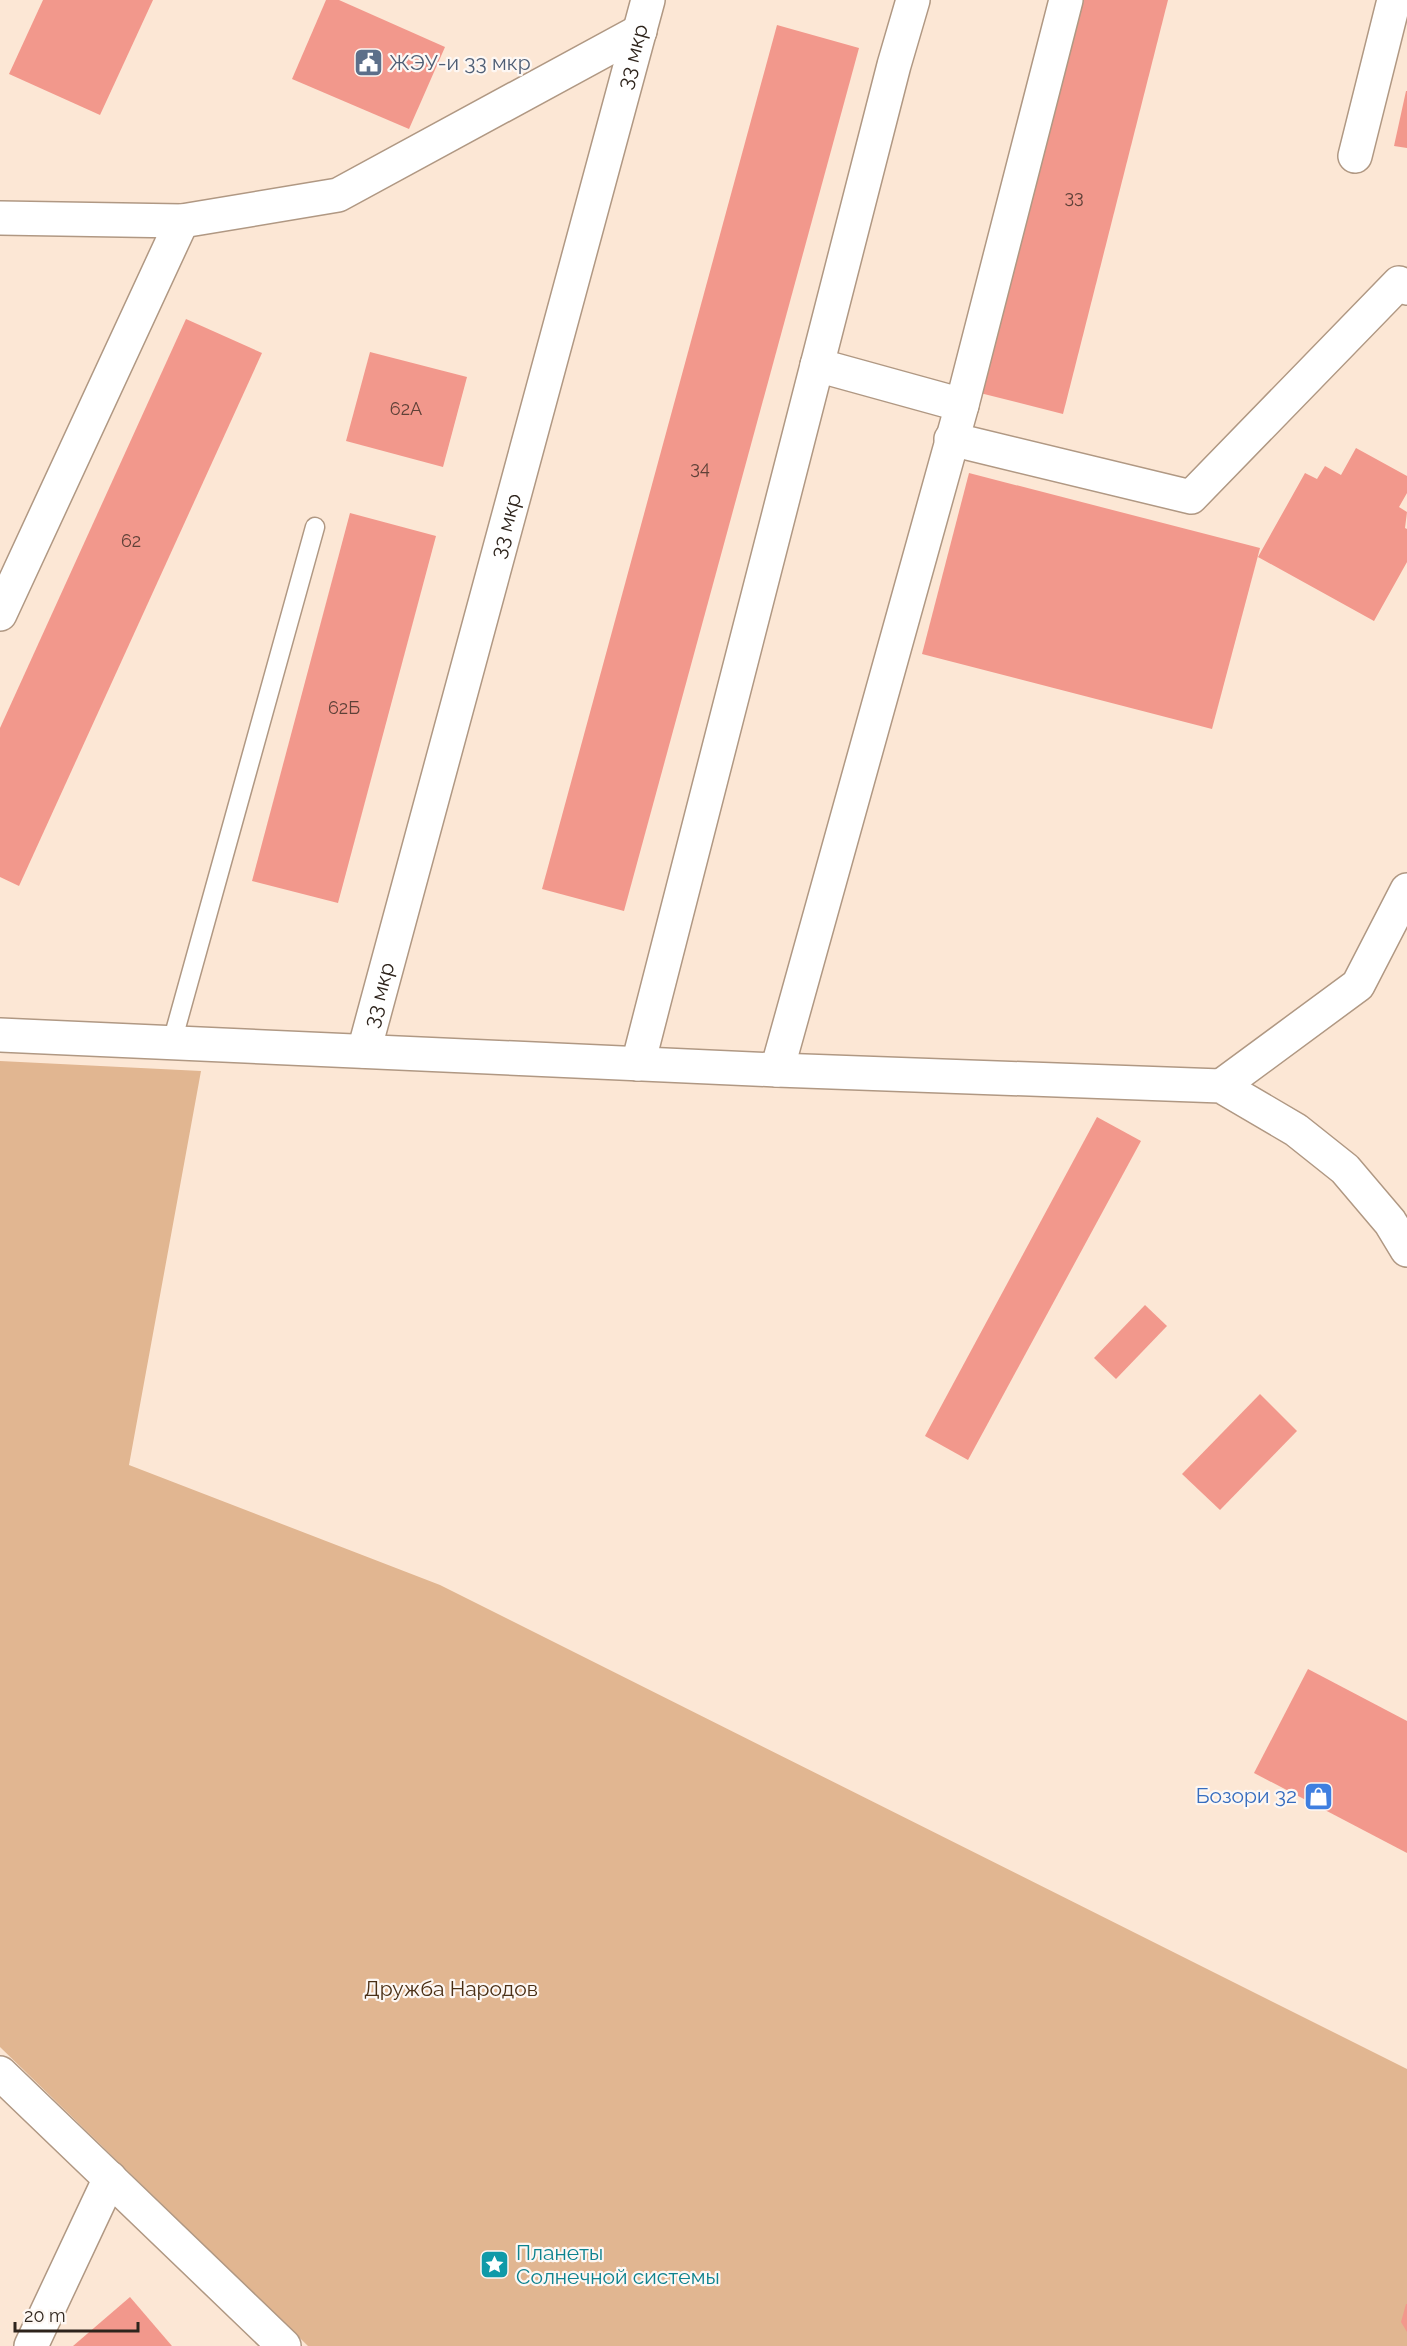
<svg xmlns="http://www.w3.org/2000/svg" width="1407" height="2346" font-family="Raleway,sans-serif">
<style>
.green{fill:#e1b691}
.building{fill:#f2988c}
.lines{fill:none;stroke-linecap:round;stroke-linejoin:round}
.lane-casing{stroke:#b09883;stroke-width:21}
.street-casing{stroke:#b09883;stroke-width:36}
.secondary-casing{stroke:#b09883;stroke-width:36}
.lane{stroke:#fff;stroke-width:18}
.street{stroke:#fff;stroke-width:33}
.secondary{stroke:#fff;stroke-width:33}
.labels{text-anchor:middle;stroke-width:4.5;stroke-linejoin:round;paint-order:stroke}
.number-label{font-size:18px;fill:#5f4138}
.street-label{font-size:21px;fill:#2e241c;stroke:#fdf7f3}
.service-label{font-size:21px;fill:#4e5e75;stroke:#fdf7f3;text-anchor:start}
.shop-label{font-size:21px;fill:#366cbe;stroke:#fdf7f3;text-anchor:end}
.park-label{font-size:21px;fill:#4a2f15;stroke:#fdf7f3}
.culture-label{font-size:21px;fill:#0d838f;stroke:#fdf7f3;text-anchor:start}
</style>
<rect width="100%" height="100%" fill="#fce7d5"/>
<polygon class="green" points="0,1061 201,1071 129,1465 440,1585 1407,2069 1407,2346 308,2346 0,2047"/>
<g class="building">
<polygon points="43,0 153,0 100,115 9,74"/>
<polygon points="326,0 339,0 445,47 409,129 292,79"/>
<polygon points="1079,0 1168,0 1063,414 980,393"/>
<polygon points="777,25 859,48 624,911 542,889"/>
<polygon points="1406,91 1407,91 1407,148 1394,146"/>
<polygon points="186,319 262,353 19,886 0,877 0,728"/>
<polygon points="370,352 467,377 443,467 346,441"/>
<polygon points="1356,448 1407,476 1407,493 1399,507 1407,512 1405,528 1407,529 1407,562 1374,621 1258,557 1305,473 1317,479 1325,466 1341,475"/>
<polygon points="969,473 1260,548 1212,729 922,654"/>
<polygon points="350,513 436,536 338,903 252,881"/>
<polygon points="1097,1117 1141,1141 968,1460 925,1436"/>
<polygon points="1145,1305 1167,1326 1116,1379 1094,1358"/>
<polygon points="1260,1394 1297,1431 1220,1510 1182,1474"/>
<polygon points="1308,1669 1407,1721 1407,1853 1254,1773"/>
<polygon points="130,2297 172,2346 73,2346"/>
<polygon points="1406,2304 1407,2304 1407,2332 1401,2322"/>
</g>
<g class="lines">
<defs>
<polyline id="lane" points="172,1042 315,527"/>
<g id="street">
<polyline points="1355,156 1394,0"/>
<polyline points="0,218 182,221 338,195 640,31"/>
<polyline points="817,365 962,405"/>
<polyline points="951,439 1191,497 1399,283 1407,288"/>
<polyline points="0,614 182,221"/>
<path id="s1" d="M 364,1051 L 648,0"/>
<polyline points="638,1064 894,65 913,0"/>
<polyline points="777,1070 962,405 1066,0"/>
<polyline points="31,2346 110,2178"/>
</g>
<g id="secondary">
<polyline points="0,1035 777,1070 1221,1086 1296,1130 1345,1169 1390,1222 1407,1250"/>
<polyline points="1221,1086 1358,985 1407,890"/>
<polyline points="0,2073 284,2346"/>
</g>
</defs>
<use href="#lane" class="lane-casing"/>
<use href="#street" class="street-casing"/>
<use href="#secondary" class="secondary-casing"/>
<use href="#lane" class="lane"/>
<use href="#street" class="street"/>
<use href="#secondary" class="secondary"/>
</g>
<defs>
<symbol id="civic-square" viewBox="-11 -11 22 22"><rect x="-9" y="-9" width="18" height="18" rx="4" fill="#5c6f8a" stroke="#fdf7f3"/><path d="M-.6-6.5H3V-4.5H.6V-3L4-1V1h2V6H-6V1h2V-1L-.6-3ZM-1.2 2.5V6h2.4V2.5Z" fill="#fff"/></symbol>
<symbol id="shop-square" viewBox="-11 -11 22 22"><rect x="-9" y="-9" width="18" height="18" rx="4" fill="#3f7fe0" stroke="#fdf7f3"/><path d="M-5-2.5h2.3a2.7 3.5 0 0 1 5.4 0H5L5.5 6h-11ZM-1.5-2.5h3a1.5 2.3 0 0 0-3 0Z" fill="#fff"/></symbol>
<symbol id="sight-square" viewBox="-11 -11 22 22"><rect x="-9" y="-9" width="18" height="18" rx="4" fill="#0f9aa8" stroke="#fdf7f3"/><path d="M0-6L1.8-2.2L6-1.7L2.9 1.2L3.7 5.4L0 3.3L-3.7 5.4L-2.9 1.2L-6-1.7L-1.8-2.2Z" fill="#fff"/></symbol>
</defs>
<g fill-rule="evenodd">
<use href="#civic-square" x="352" y="46" width="33" height="33"/>
<use href="#shop-square" x="1302" y="1780" width="33" height="33"/>
<use href="#sight-square" x="478" y="2248" width="33" height="33"/>
</g>
<g class="labels">
<g class="number-label">
<text x="1074" y="203">33</text>
<text x="406" y="415">62А</text>
<text x="700" y="474">34</text>
<text x="131" y="547">62</text>
<text x="344" y="714">62Б</text>
</g>
<g class="street-label">
<text dy="7" stroke="none"><textPath href="#s1" startOffset="1030">33 мкр</textPath></text>
<text dy="7" stroke="none"><textPath href="#s1" startOffset="544">33 мкр</textPath></text>
<text dy="7" stroke="none"><textPath href="#s1" startOffset="58">33 мкр</textPath></text>
</g>
<g class="service-label">
<text x="389" y="70">ЖЭУ-и 33 мкр</text>
</g>
<g class="shop-label">
<text x="1297" y="1803">Бозори 32</text>
</g>
<g class="park-label">
<text x="451" y="1996">Дружба Народов</text>
</g>
<g class="culture-label">
<text x="516" y="2260">Планеты<tspan x="516" dy="24">Солнечной системы</tspan></text>
</g>
</g>
<path d="M15 2322v9h123v-9" fill="none" stroke="#2e241c" stroke-width="3"/>
<text x="24" y="2322" font-size="18" fill="#2e241c" stroke="#fdf7f3" stroke-width="4.5" paint-order="stroke">20 m</text>
</svg>
